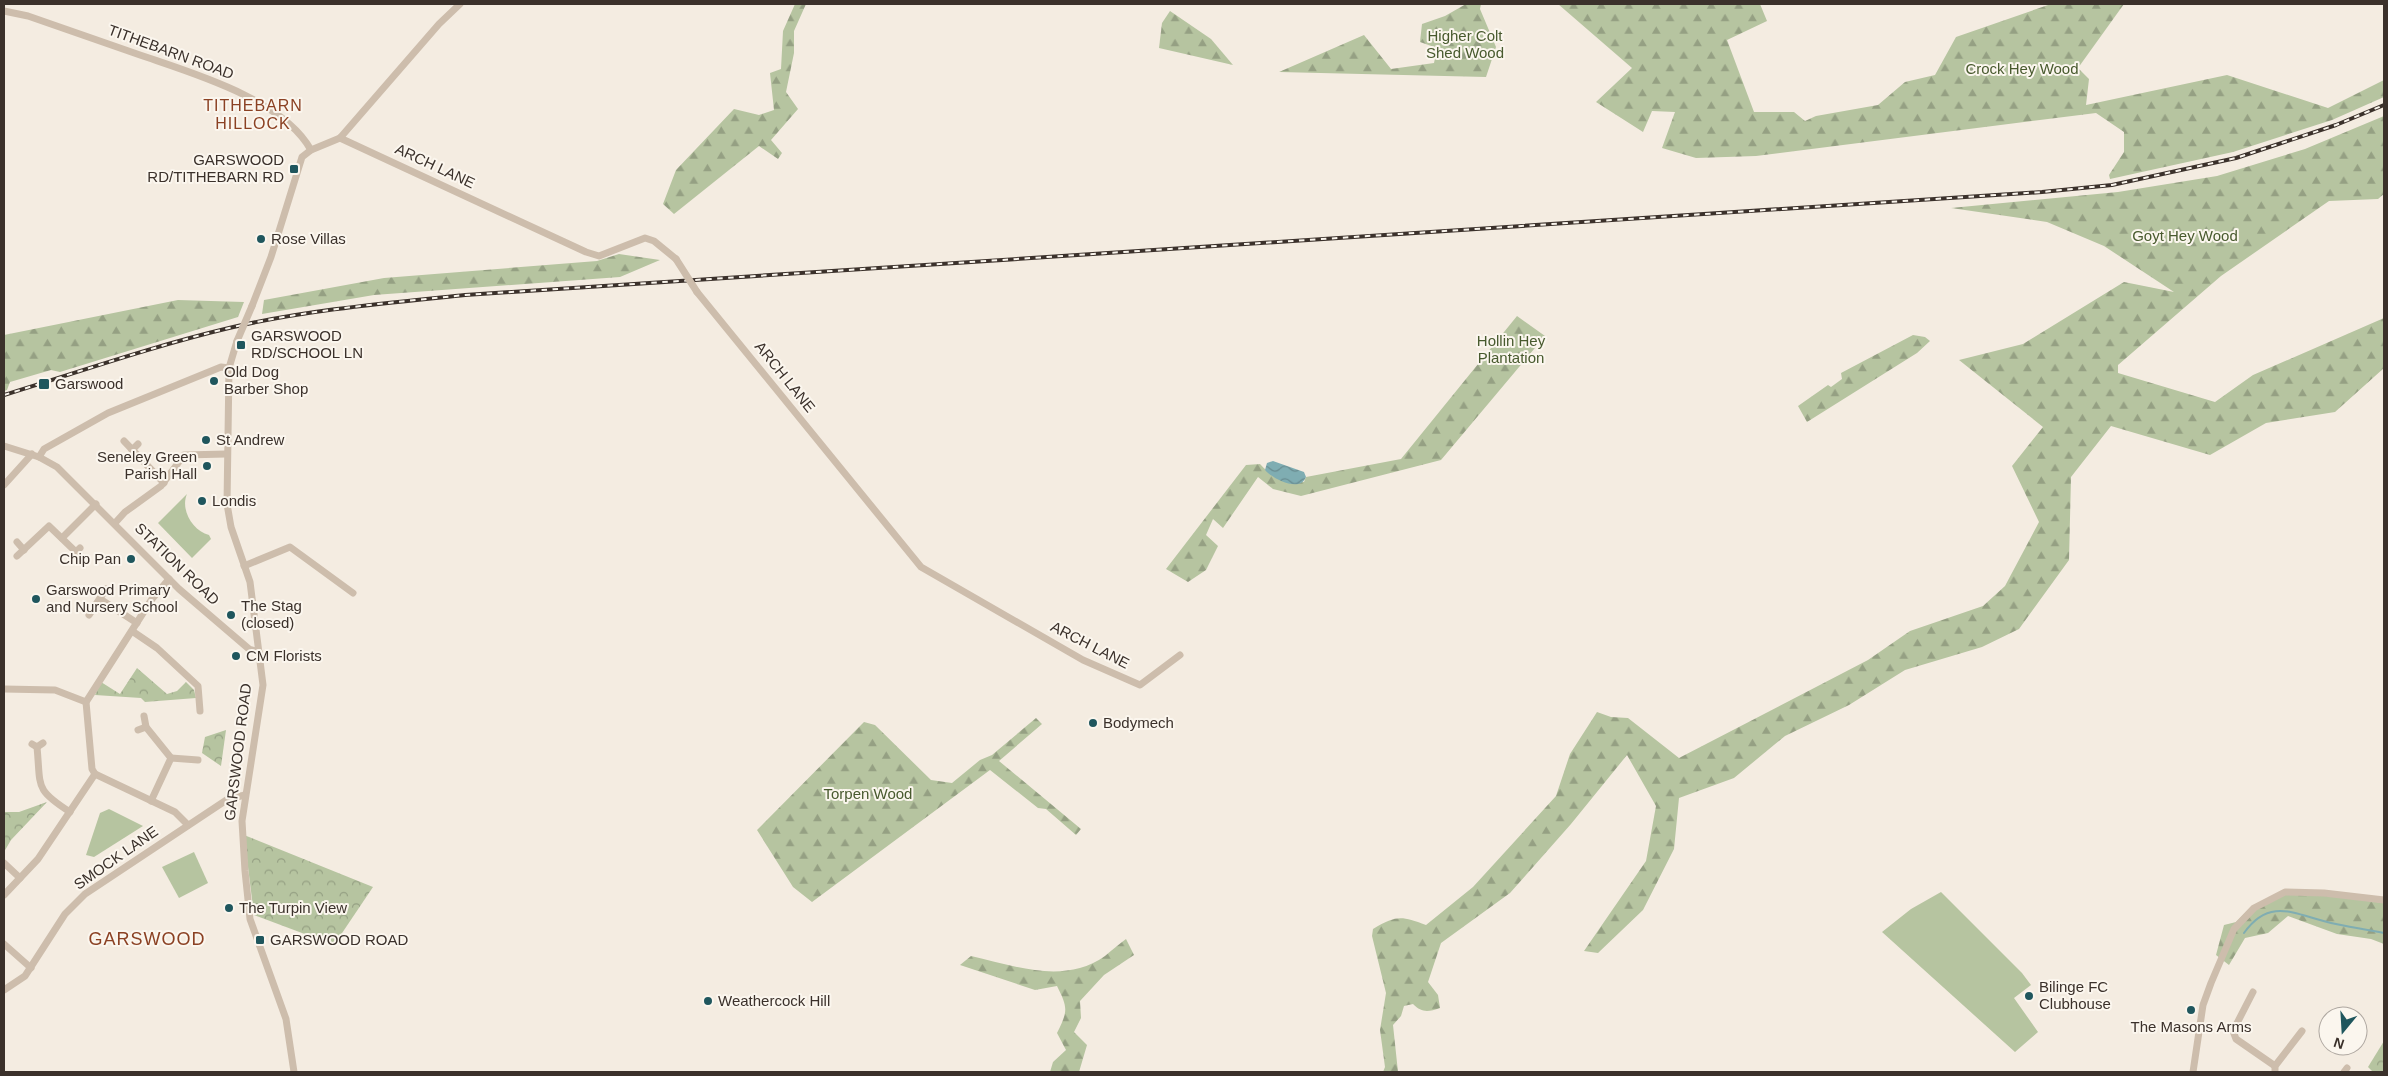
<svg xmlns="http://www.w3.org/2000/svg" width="2388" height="1076" font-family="Helvetica,sans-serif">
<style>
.green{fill:#b6c4a0}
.forest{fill:url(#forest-firs)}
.park{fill:url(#park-crowns)}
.water{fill:url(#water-waves)}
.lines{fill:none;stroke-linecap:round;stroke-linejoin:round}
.stream{stroke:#7fadb2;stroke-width:2}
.minor{stroke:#cdbdac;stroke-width:7}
.rail-casing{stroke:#3b312b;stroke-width:4}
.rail{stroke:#fbf6ee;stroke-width:2;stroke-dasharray:5.5;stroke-linecap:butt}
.minor-bridge{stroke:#cdbdac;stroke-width:7}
.poi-dot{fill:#1f565d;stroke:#fbf6ee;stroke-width:2}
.labels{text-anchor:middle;stroke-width:4;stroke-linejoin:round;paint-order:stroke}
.park-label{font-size:15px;fill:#485a2e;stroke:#fbf6ee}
.street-label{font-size:15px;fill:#3b312b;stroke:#fbf6ee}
.poi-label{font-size:15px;fill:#3b312b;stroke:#fbf6ee;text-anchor:start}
.neighbourhood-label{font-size:16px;letter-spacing:1px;fill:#8b4123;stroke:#fbf6ee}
.quarter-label{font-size:18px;letter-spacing:1px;fill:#8b4123;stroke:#fbf6ee}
</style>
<defs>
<pattern id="forest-firs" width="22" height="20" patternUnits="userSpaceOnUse" patternTransform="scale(1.25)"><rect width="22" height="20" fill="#b6c4a0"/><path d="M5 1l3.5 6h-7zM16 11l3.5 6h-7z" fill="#95a083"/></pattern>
<pattern id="park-crowns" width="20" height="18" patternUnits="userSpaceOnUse" patternTransform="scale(1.25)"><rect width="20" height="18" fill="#b6c4a0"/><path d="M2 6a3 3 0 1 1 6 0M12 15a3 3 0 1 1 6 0" fill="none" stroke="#95a083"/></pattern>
<pattern id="water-waves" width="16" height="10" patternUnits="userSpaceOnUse" patternTransform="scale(1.25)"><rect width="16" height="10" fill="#7fadb2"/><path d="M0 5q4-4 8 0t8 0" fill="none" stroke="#698d91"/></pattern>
</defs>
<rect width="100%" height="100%" fill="#f4ece1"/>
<g class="green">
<path d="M 187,494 C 180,510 193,531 209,535 L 211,539 L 192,558 L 158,523 Z"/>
<polygon points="109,809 143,826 94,857 86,855 100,813"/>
<polygon points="194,852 208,883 179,898 162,867"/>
<polygon points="1941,892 2022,973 2031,985 2014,998 2038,1032 2015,1052 1882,932 1911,909"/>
</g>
<g class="forest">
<polygon points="795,4 806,4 794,31 794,53 786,92 798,109 771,140 782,153 778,159 759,146 674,214 663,204 676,170 734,109 759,115 774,110 770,73 781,69 783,31"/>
<polygon points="1466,4 1481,4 1480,9 1496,47 1486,77 1279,72 1364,35 1391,69 1434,63 1437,48 1420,42 1422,24 1445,16"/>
<polygon points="1558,4 1760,4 1767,21 1727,40 1754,112 1794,112 1805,121 1816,116 1878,105 1905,82 1935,75 1956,37 2051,4 2124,4 2078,68 2089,79 2086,105 2227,75 2328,108 2384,80 2384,97 2332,120 2233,152 2110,179 2109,175 2124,152 2124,132 2096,113 1756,156 1696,158 1662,148 1675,112 1652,111 1643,132 1596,102 1632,68"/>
<polygon points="1170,11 1211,39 1233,65 1159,48 1162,23"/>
<path d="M 2384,116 L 2384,194 L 2378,199 L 2329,201 L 2221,276 L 2118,365 L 2118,373 L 2215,402 L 2253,375 L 2384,318 L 2384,368 L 2335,412 L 2266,423 L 2210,455 L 2111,426 L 2071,477 L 2069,560 L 2019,629 L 1982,647 L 1905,670 L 1849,705 L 1785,736 L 1734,778 L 1679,798 L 1674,849 L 1643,910 L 1598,953 L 1584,951 L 1646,861 L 1656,806 L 1627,755 L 1571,824 L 1510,893 L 1441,943 L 1428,982 L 1438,995 L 1440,1008 C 1428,1012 1422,1013 1413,1004 L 1404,1006 L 1401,1016 L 1393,1025 L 1398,1072 L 1383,1072 L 1385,1067 L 1380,1030 L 1386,993 L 1372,936 L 1373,929 C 1397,915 1401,916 1426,925 L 1473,887 L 1556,796 L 1570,754 L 1597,712 L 1611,717 L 1628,718 L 1679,758 L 1868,660 L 1910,631 L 1983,606 L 2005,586 L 2039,522 L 2012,466 L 2043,427 L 1959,360 L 2023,344 L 2124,282 L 2174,292 L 2104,246 L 2047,222 L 1951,208 L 2118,192 L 2217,176 L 2305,149 Z"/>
<polygon points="619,254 660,260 620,277 374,295 262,314 264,300 384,278 597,261"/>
<polygon points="178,300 244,302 238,317 60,372 51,370 10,382 7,390 4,391 4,335"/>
<path d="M 1517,316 L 1545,336 L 1441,460 L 1301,496 L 1273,489 L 1258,477 L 1223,528 L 1213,519 L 1206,535 L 1218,546 L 1206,570 L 1188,582 L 1166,569 L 1246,465 L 1260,464 C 1276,481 1283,481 1304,482 L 1306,477 L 1401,459 Z"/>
<polygon points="1913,335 1925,337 1930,341 1917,353 1807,422 1798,406 1828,385 1831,387 1842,379 1841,373"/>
<polygon points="1036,718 1042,724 999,761 1081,829 1076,835 1046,809 1038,808 990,770 812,902 793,887 757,830 864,722 875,725 931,780 952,783 980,760 992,755"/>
<polygon points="2293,891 2384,903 2384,944 2371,939 2337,934 2288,916 2268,933 2245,938 2229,965 2216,955 2224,925 2236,922 2251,907"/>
<path d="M 1126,939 L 1134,955 L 1104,975 L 1080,1001 L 1081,1018 L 1074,1032 L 1087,1045 L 1079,1072 L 1050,1072 L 1053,1062 L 1066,1050 L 1057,1033 C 1068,1011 1068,1008 1057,986 L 1035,990 L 960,965 L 971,956 C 1015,966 1064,985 1105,956 C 1112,950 1119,944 1126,939 Z"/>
</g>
<g class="park">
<polygon points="137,668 167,694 177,691 186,682 194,690 196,698 145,702 141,698 95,695 101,682 120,694"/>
<polygon points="226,730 221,766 202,753 205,737"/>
<polygon points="47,802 11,840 4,852 4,812 19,812"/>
<polygon points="244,835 373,887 334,945 254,915"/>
<polygon points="2384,1041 2384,1072 2373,1072 2368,1067"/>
</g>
<path class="water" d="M 1273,461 L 1304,472 L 1306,477 C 1300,493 1273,479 1265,470 L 1267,463 Z"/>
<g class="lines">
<path class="stream" d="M 2244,933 C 2270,896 2296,915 2331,923 C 2348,927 2366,929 2384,933"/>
<g class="minor">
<path d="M 4,11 L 28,16 C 65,29 103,42 140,55 C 192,73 283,99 311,150"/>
<polyline points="340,138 586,252 599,256 645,238 654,241 676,259"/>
<polyline points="697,292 921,567 1083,660 1140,685 1180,655"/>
<polyline points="252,306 271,257 302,157 311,150 340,138 439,24 460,4"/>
<polyline points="237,341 229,368 227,504 231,527 250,582 263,685 242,821 245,871 250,919 286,1019 294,1072"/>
<polyline points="124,441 164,483"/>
<polyline points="4,446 39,457 57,467 179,589 249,649 259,652"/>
<polyline points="132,450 138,444"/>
<polyline points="39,457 44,449 108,413 221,367 229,368"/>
<polyline points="4,485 32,454"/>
<polyline points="115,523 125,512 161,486 184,455 226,454"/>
<polyline points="62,538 96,504"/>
<polyline points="17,542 24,550"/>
<polyline points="17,556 49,526 76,552"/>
<polyline points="71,557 80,548"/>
<polyline points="244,566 290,547 353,593"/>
<polyline points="169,579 152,599 86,702 92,769 95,774 175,812 188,825"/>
<polyline points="100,599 137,623"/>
<polyline points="89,615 106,589"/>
<polyline points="132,631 157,648 198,686 200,711"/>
<polyline points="4,689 55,690 86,702"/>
<polyline points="144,716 146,727 171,758 151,801"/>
<polyline points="138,730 146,727"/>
<polyline points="32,744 37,747 43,743"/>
<path d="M 37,747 C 41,787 34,789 70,812"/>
<polyline points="171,758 198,760"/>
<polyline points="4,863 20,878"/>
<polyline points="4,895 38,859 95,774"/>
<polyline points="4,944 31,968"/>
<polyline points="4,990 25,976 65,914 85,894 228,799 245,795"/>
<polyline points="2253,992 2233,1031 2236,1039 2275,1066"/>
<polyline points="2193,1072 2203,1005 2211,983 2234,929 2254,908 2285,892 2324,893 2384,900"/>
<polyline points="2275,1072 2275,1066 2302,1031"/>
<polyline points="2344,1072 2347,1068"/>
</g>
<defs>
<path id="rail" d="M 4,395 C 79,372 153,346 229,328 C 306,310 387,303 465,295 L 2042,192 L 2112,185 L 2236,158 L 2336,125 L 2384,105"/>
</defs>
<use href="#rail" class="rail-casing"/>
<use href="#rail" class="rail"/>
<g class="minor-bridge">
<polyline points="676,259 697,292"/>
<polyline points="237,341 252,306"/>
</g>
</g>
<g class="poi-dot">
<rect x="289" y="164" width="10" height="10" rx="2.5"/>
<circle cx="261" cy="239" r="5"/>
<rect x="236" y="340" width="10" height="10" rx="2.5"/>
<circle cx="214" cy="381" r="5"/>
<rect x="38" y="378" width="12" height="12" rx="2.5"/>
<circle cx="206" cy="440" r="5"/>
<circle cx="207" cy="466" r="5"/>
<circle cx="202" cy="501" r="5"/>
<circle cx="131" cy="559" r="5"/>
<circle cx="36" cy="599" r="5"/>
<circle cx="231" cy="615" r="5"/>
<circle cx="236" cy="656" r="5"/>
<circle cx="1093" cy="723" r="5"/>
<circle cx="229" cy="908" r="5"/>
<rect x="255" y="935" width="10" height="10" rx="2.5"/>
<circle cx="2029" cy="996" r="5"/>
<circle cx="708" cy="1001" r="5"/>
<circle cx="2191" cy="1010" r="5"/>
</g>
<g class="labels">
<g class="park-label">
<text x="1465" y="41">Higher Colt<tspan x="1465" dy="17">Shed Wood</tspan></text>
<text x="2022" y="74">Crock Hey Wood</text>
<text x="2185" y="241">Goyt Hey Wood</text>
<text x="1511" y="346">Hollin Hey<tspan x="1511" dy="17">Plantation</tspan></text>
<text x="868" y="799">Torpen Wood</text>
</g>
<g class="street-label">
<text transform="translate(171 52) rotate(20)" y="5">TITHEBARN ROAD</text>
<text transform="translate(435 166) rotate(25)" y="5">ARCH LANE</text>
<text transform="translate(785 377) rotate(51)" y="5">ARCH LANE</text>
<text transform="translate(177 564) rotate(44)" y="5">STATION ROAD</text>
<text transform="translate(1090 645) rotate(27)" y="5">ARCH LANE</text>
<text transform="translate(238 752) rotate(-83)" y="5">GARSWOOD ROAD</text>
<text transform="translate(116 858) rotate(-35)" y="5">SMOCK LANE</text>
</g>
<g class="poi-label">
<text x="284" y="165" text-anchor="end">GARSWOOD<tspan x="284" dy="17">RD/TITHEBARN RD</tspan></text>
<text x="271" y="244">Rose Villas</text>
<text x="251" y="341">GARSWOOD<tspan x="251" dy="17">RD/SCHOOL LN</tspan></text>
<text x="224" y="377">Old Dog<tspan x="224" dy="17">Barber Shop</tspan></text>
<text x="55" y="389">Garswood</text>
<text x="216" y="445">St Andrew</text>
<text x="197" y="462" text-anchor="end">Seneley Green<tspan x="197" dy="17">Parish Hall</tspan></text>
<text x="212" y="506">Londis</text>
<text x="121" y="564" text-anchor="end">Chip Pan</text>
<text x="46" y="595">Garswood Primary<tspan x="46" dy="17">and Nursery School</tspan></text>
<text x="241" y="611">The Stag<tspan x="241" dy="17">(closed)</tspan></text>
<text x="246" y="661">CM Florists</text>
<text x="1103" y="728">Bodymech</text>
<text x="239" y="913">The Turpin View</text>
<text x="270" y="945">GARSWOOD ROAD</text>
<text x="2039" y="992">Bilinge FC<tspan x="2039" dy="17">Clubhouse</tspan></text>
<text x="718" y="1006">Weathercock Hill</text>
<text x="2191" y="1032" text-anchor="middle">The Masons Arms</text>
</g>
<g class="neighbourhood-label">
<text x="253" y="111">TITHEBARN<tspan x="253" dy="18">HILLOCK</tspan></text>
</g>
<g class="quarter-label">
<text x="147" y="945">GARSWOOD</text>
</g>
</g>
<rect width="2388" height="1076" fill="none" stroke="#3b312b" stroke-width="10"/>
<g transform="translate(2343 1031) rotate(198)"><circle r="24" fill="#fbf6ee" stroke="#aea7a0"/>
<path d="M0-4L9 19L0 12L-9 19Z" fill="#1f565d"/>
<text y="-8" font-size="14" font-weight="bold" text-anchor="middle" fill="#3b312b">N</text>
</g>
</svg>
